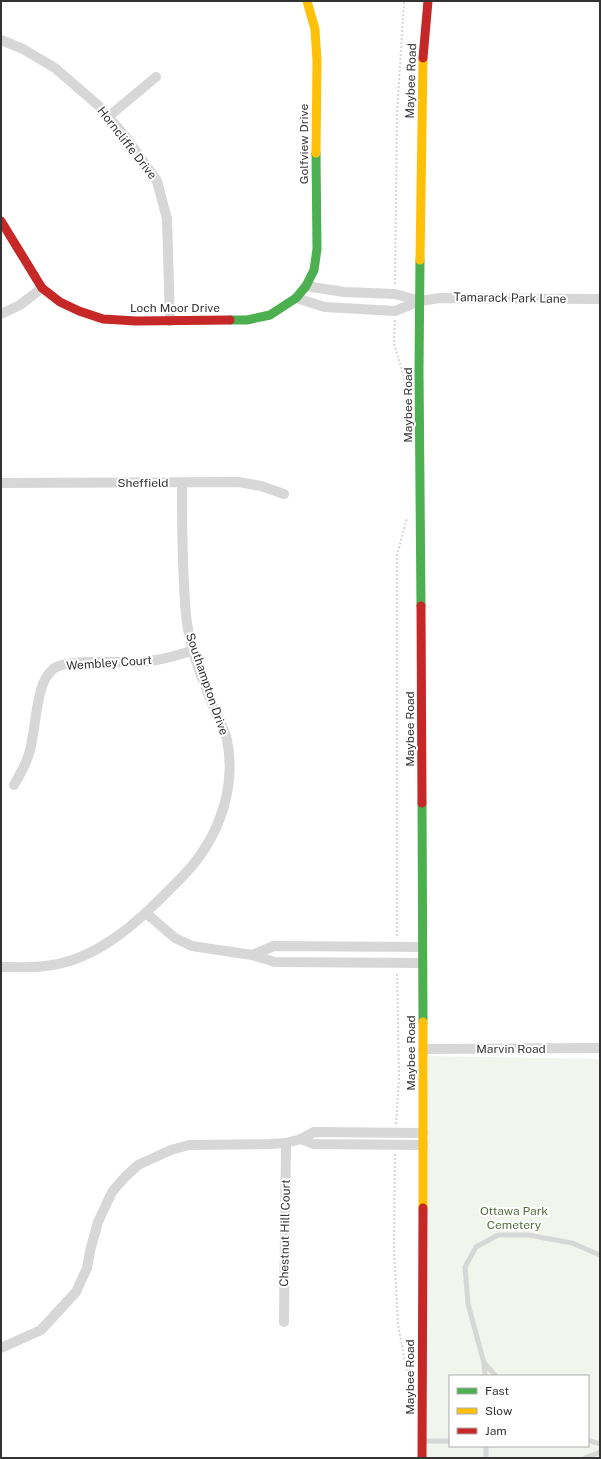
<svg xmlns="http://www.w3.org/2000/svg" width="601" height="1459" font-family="'Public Sans',sans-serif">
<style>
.green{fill:#f1f5ed;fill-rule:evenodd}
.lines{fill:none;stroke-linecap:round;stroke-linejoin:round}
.path{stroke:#d6d6d6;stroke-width:2;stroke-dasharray:2 2;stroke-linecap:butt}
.lane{stroke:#d7d7d7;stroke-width:5}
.street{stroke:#d7d7d7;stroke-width:10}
.fast{stroke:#4caf50;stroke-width:9}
.slow{stroke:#ffc107;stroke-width:9}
.jam{stroke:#c62828;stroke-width:9}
.labels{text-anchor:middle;stroke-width:4;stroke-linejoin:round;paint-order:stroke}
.street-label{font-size:12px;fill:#333;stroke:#fff}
.park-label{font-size:12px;fill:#56703f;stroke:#fff}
</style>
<rect width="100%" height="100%" fill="#fff"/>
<path class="green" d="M 428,1056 L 600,1059 L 600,1458 L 426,1458 ZM 450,1376 L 588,1376 L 588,1446 L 450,1446 Z"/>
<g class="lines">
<g class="path">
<polyline points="395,284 397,114 404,1"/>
<polyline points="395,320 394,344 404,377 405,386"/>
<polyline points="397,936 397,555 407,518"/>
<polyline points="396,1124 399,1078 397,973"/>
<polyline points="395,1154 394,1249 398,1325 409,1383"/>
</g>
<g class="lane">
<polyline points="484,1363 496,1376"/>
<polyline points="485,1376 484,1363 468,1304 465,1267 476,1247 498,1235 528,1235 572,1243 600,1255"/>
<polyline points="588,1440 600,1444"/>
<polyline points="425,1441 450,1441"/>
<polyline points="486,1446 486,1458"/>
<polyline points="585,1458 600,1452"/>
</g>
<g class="street">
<polyline points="1,40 23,49 55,68 99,106 125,136 157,181 167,219 170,321"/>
<polyline points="108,117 156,77"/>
<polyline points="296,298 325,307 395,311 420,301 395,294 344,292 306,286"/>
<polyline points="420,301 440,298 600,299"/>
<polyline points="1,314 20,305 42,288"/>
<polyline points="1,483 238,482 261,486 284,494"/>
<path d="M 14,785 C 22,771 30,757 32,740 C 36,721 36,702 43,684 C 45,678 49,673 53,669 C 67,658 122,663 140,662 C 159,661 176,656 194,650"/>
<polyline points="146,913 175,938 192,946 252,955"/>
<polyline points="422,947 274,946 252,955 275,962 422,963"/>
<path d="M 1,967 C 15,967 31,968 45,966 C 89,962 127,932 157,902 C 169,890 181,879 192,866 C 221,831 236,785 227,740 C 225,730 219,720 215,711 C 205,686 194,660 189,634 C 185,617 185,601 184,584 C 182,550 182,517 182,483"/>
<polyline points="423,1049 600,1048"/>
<polyline points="423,1145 313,1144 301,1139 314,1132 423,1133"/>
<polyline points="284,1322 286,1143"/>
<polyline points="1,1348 41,1330 76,1292 87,1268 90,1251 98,1222 112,1192 125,1177 138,1165 171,1150 189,1145 270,1144 286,1143 301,1139"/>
</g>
<g class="fast">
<polyline points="420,260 419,370 421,606"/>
<polyline points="230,320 247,320 270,315 296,298 306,286 314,270 317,249 316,153"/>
<polyline points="422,803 423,1022"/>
</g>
<g class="slow">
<polyline points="307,1 315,29 317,61 316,153"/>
<polyline points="420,260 423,58"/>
<polyline points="423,1022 423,1208"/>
</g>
<g class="jam">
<polyline points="423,58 428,1"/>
<polyline points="1,221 42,288 60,302 79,311 103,319 136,321 230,320"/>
<polyline points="421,606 422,803"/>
<polyline points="422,1458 423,1208"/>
</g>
</g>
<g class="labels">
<g class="street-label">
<text transform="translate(411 81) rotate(-88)" y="4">Maybee Road</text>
<text transform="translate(127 143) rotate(52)" y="4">Horncliffe Drive</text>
<text transform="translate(304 144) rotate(-90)" y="4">Golfview Drive</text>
<text transform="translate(510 298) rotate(1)" y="4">Tamarack Park Lane</text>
<text x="175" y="312">Loch Moor Drive</text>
<text transform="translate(408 405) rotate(-90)" y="4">Maybee Road</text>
<text x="143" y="487">Sheffield</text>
<text transform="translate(109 663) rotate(-4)" y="4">Wembley Court</text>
<text transform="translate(207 684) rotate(71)" y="4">Southampton Drive</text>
<text transform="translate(410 729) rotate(-90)" y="4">Maybee Road</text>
<text x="511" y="1053">Marvin Road</text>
<text transform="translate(411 1053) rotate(-90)" y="4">Maybee Road</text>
<text transform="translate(285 1233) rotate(-89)" y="4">Chestnut Hill Court</text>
<text transform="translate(410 1377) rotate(-90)" y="4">Maybee Road</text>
</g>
<g class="park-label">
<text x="514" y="1215">Ottawa Park<tspan x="514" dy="14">Cemetery</tspan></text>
</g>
</g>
<rect width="601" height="1459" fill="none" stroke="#333333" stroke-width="4"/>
<rect x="449" y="1375" width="140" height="72" fill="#ffffff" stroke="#adadad"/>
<rect x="457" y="1388" width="20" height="6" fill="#4caf50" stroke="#adadad"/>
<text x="485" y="1395" font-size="12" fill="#333333">Fast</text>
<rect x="457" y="1408" width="20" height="6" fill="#ffc107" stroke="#adadad"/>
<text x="485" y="1415" font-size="12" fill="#333333">Slow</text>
<rect x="457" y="1428" width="20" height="6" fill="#c62828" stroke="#adadad"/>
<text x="485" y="1435" font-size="12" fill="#333333">Jam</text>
</svg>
